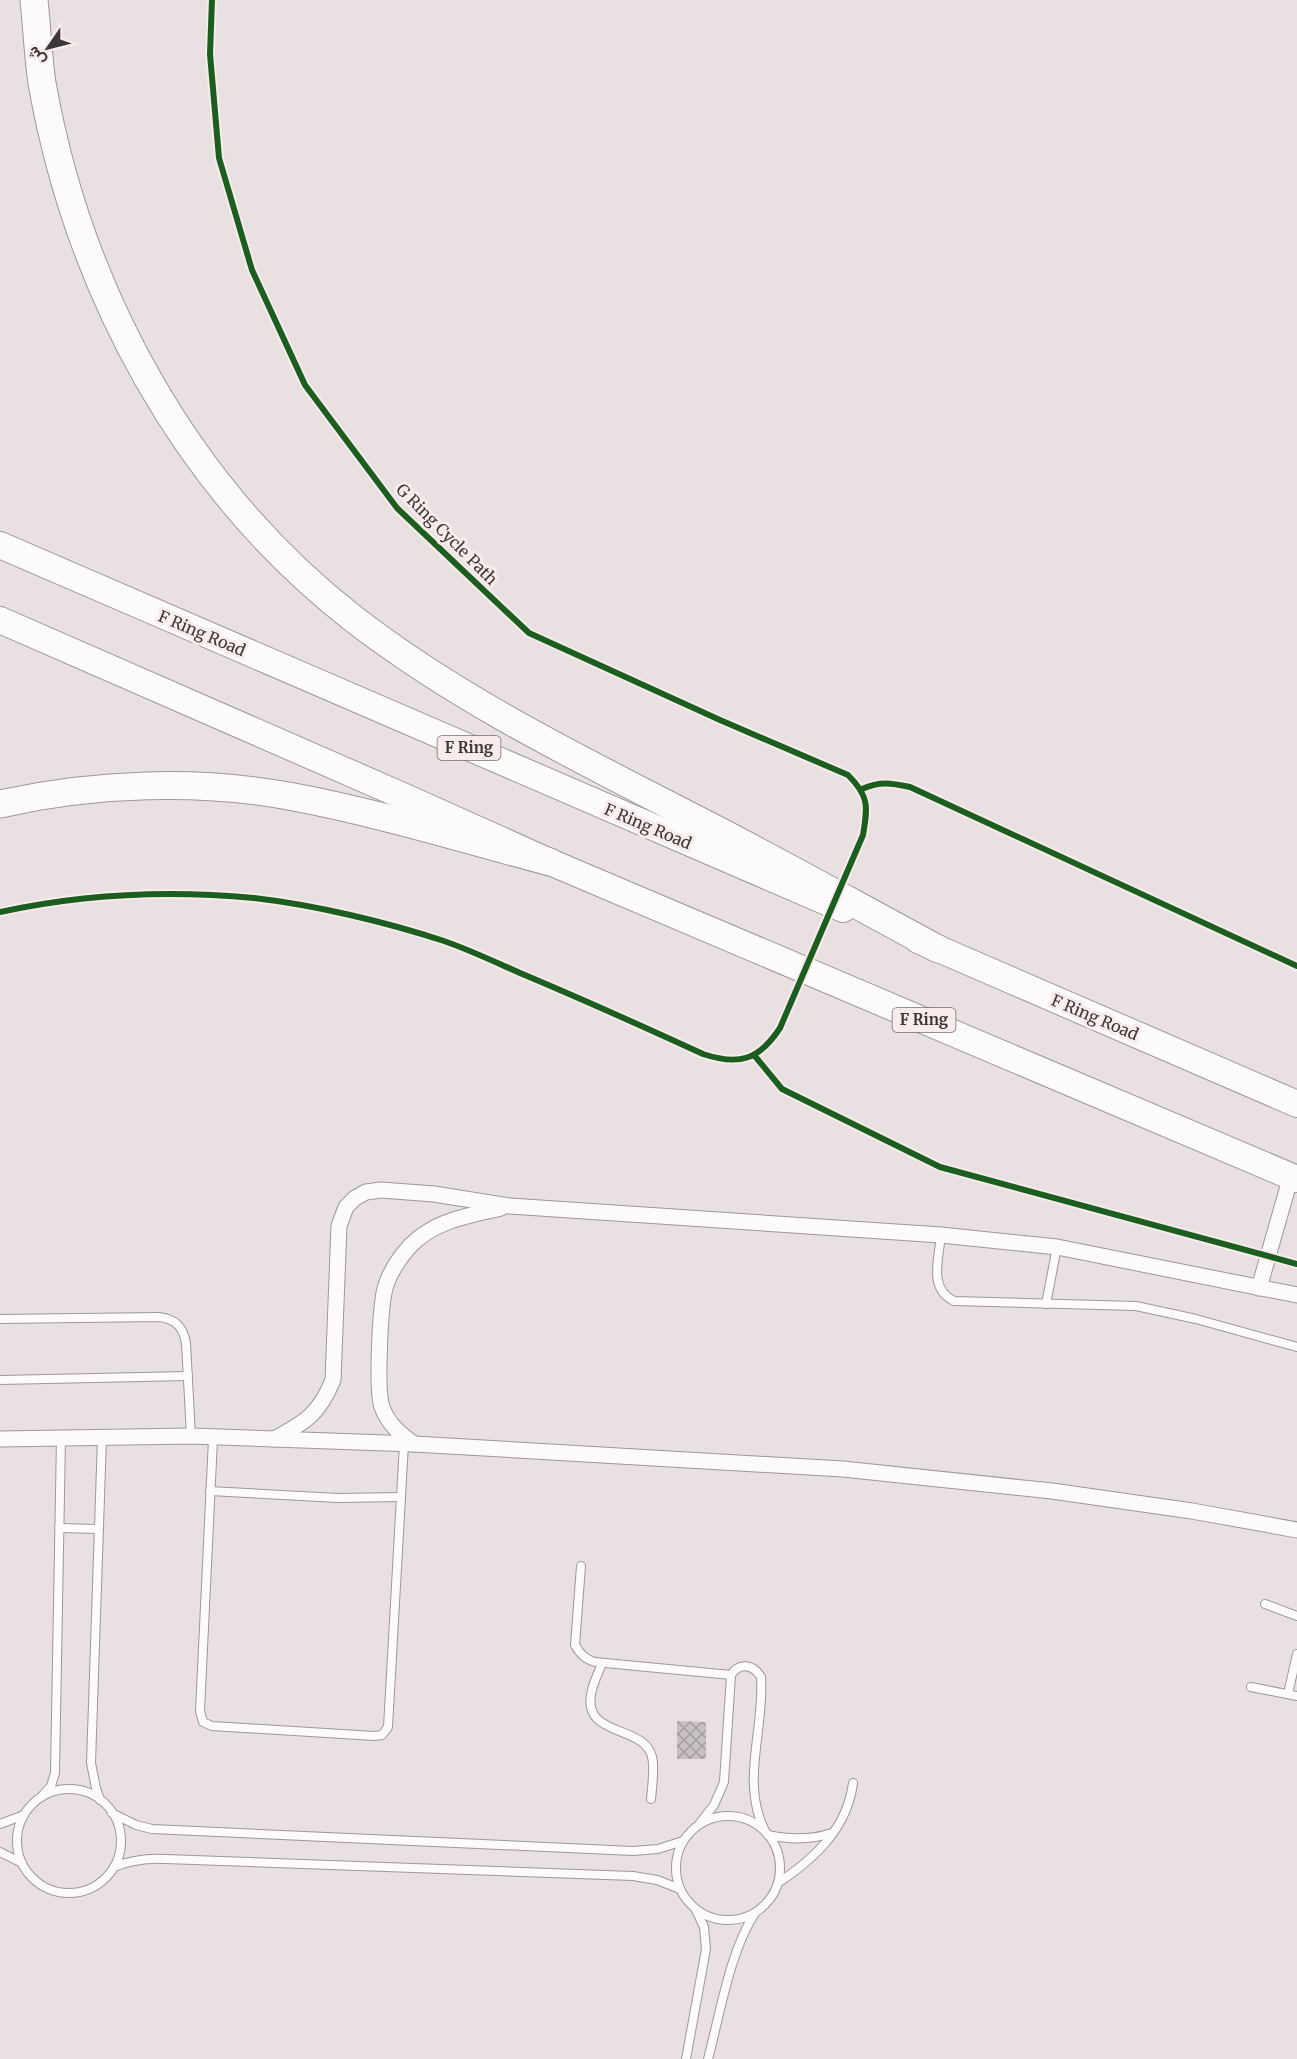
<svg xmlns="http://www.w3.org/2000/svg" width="1297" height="2059" font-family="Merriweather,Vazirmatn,serif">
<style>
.building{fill:url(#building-cross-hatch)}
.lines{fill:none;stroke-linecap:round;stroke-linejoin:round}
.service-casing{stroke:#9e9899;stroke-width:10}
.minor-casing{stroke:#9e9899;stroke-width:17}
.trunk-casing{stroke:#9e9899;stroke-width:28}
.motorway-casing{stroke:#9e9899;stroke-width:29}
.service{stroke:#fcfafa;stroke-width:8}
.minor{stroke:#fcfafa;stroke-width:15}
.trunk{stroke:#fcfafa;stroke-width:26}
.motorway{stroke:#fcfafa;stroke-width:27}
.cycleway-casing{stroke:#f8ebec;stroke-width:10}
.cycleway{stroke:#1b5e20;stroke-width:6}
.labels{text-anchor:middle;stroke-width:6;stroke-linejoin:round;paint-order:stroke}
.shield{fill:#f8ebec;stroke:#746d6d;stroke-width:1.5}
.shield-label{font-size:15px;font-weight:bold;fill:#3c3737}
.street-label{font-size:16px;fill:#3c3737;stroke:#f8ebec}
</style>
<defs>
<pattern id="building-cross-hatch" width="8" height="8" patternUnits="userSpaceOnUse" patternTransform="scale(1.5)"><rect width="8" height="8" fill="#c8c1c2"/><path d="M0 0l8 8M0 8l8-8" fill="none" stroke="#a49e9e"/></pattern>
</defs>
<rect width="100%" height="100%" fill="#e8e0e1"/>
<polygon class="building" points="677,1721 706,1722 706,1759 677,1759"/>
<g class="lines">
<defs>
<g id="service">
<path d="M 941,1235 C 939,1258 928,1289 954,1301 L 1136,1306 L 1196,1319 L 1297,1347"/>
<polyline points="1046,1304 1057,1247"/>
<path d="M 0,1319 L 159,1317 C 176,1319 183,1327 186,1343 L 191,1436"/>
<polyline points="0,1380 188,1376"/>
<polyline points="213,1439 200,1711 203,1722 212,1726 374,1736 382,1735 388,1727 404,1444"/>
<polyline points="210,1491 338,1498 400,1497"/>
<polyline points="59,1528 99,1529"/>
<path d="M 581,1566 L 575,1645 C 580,1654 585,1659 595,1662 L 731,1675"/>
<polyline points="1265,1604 1297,1616"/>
<path d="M 602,1663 C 599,1672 594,1681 592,1690 C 579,1738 645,1724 652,1757 C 655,1767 652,1788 651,1799"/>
<polyline points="1251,1687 1297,1696"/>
<polyline points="1288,1694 1297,1654"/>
<circle cx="69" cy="1841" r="52"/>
<polyline points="41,1797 51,1786 55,1773 61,1438"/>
<polyline points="100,1800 96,1788 91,1763 102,1438"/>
<polyline points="112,1813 136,1825 152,1829 633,1851 658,1849 683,1841"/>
<circle cx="728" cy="1868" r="52"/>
<path d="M 700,1823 L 714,1805 L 724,1782 L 731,1675 C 739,1662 753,1664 761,1677 C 765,1728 740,1782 765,1831"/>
<polyline points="0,1824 24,1815"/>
<path d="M 768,1835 C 791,1840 811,1840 832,1833"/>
<polyline points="0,1852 22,1863"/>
<path d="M 114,1867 C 131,1860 147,1858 166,1859 L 633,1876 L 657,1880 L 680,1889"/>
<path d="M 778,1883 C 815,1858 847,1829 853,1783"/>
<polyline points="686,2059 706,1949 704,1927 696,1910"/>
<path d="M 708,2059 C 720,2014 730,1951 755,1913"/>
</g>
<g id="minor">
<polyline points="1259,1288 1291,1176"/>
<polyline points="0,1439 191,1436 274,1439 414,1444 843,1469 1052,1491 1192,1511 1297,1530"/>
<path d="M 274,1439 C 306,1422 319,1414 333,1380 L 339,1226 L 346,1207 L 355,1198 L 366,1192 L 381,1190 L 434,1194 L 510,1206 L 941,1235 L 1057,1247 L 1297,1295"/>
<path d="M 414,1444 C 400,1434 388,1424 382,1407 C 376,1390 380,1302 386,1285 C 391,1270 400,1257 410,1246 C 435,1220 468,1216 501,1208"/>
</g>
<g id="trunk">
<polyline points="0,545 843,909"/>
<polyline points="0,620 405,797 550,862 1297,1179"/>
<polyline points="918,940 1297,1104"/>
</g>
<g id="motorway">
<path d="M 34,0 C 37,28 38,56 42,83 C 79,292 186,489 355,620 C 459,700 576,757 692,817 C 775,859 856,905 938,949"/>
<path d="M 0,804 C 94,783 199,779 294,797 C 379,813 467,840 550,862"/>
</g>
</defs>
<use href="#service" class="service-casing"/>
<use href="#minor" class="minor-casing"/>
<use href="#trunk" class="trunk-casing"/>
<use href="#motorway" class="motorway-casing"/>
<use href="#service" class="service"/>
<use href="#minor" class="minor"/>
<use href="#trunk" class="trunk"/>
<use href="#motorway" class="motorway"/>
<defs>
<g id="cycleway">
<path d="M 862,789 C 880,781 891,783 910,787 L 1297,966"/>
<path d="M 0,912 C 82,894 171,890 254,898 C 315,905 386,922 444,941 C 470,950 495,962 520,973 C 582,999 642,1026 703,1054 C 739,1066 759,1060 780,1028 L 863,835 C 868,806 869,796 848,775 L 720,720 L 529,633 L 397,508 L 305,385 L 252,270 L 219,158 L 210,54 L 212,0"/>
<polyline points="754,1055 782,1089 940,1167 1297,1264"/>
</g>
</defs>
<use href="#cycleway" class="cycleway-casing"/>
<use href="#cycleway" class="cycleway"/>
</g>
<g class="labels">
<g class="shield">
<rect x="437.5" y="736" width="63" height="24" rx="4.5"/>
<rect x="892.5" y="1008" width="63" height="24" rx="4.5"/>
</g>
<g class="shield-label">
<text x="469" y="753">F Ring</text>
<text x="924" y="1025">F Ring</text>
</g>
<g class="street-label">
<text transform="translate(447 534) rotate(45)" y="6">G Ring Cycle Path</text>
<text transform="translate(202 633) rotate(23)" y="6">F Ring Road</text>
<text transform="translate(648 826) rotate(23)" y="6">F Ring Road</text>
<text transform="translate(1095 1017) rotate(23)" y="6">F Ring Road</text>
</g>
</g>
<g transform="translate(48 48) rotate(235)" stroke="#f8ebec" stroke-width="4.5" paint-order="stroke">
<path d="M0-4.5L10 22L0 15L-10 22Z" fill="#3c3737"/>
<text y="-9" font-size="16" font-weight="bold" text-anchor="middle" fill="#3c3737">ش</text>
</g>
</svg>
